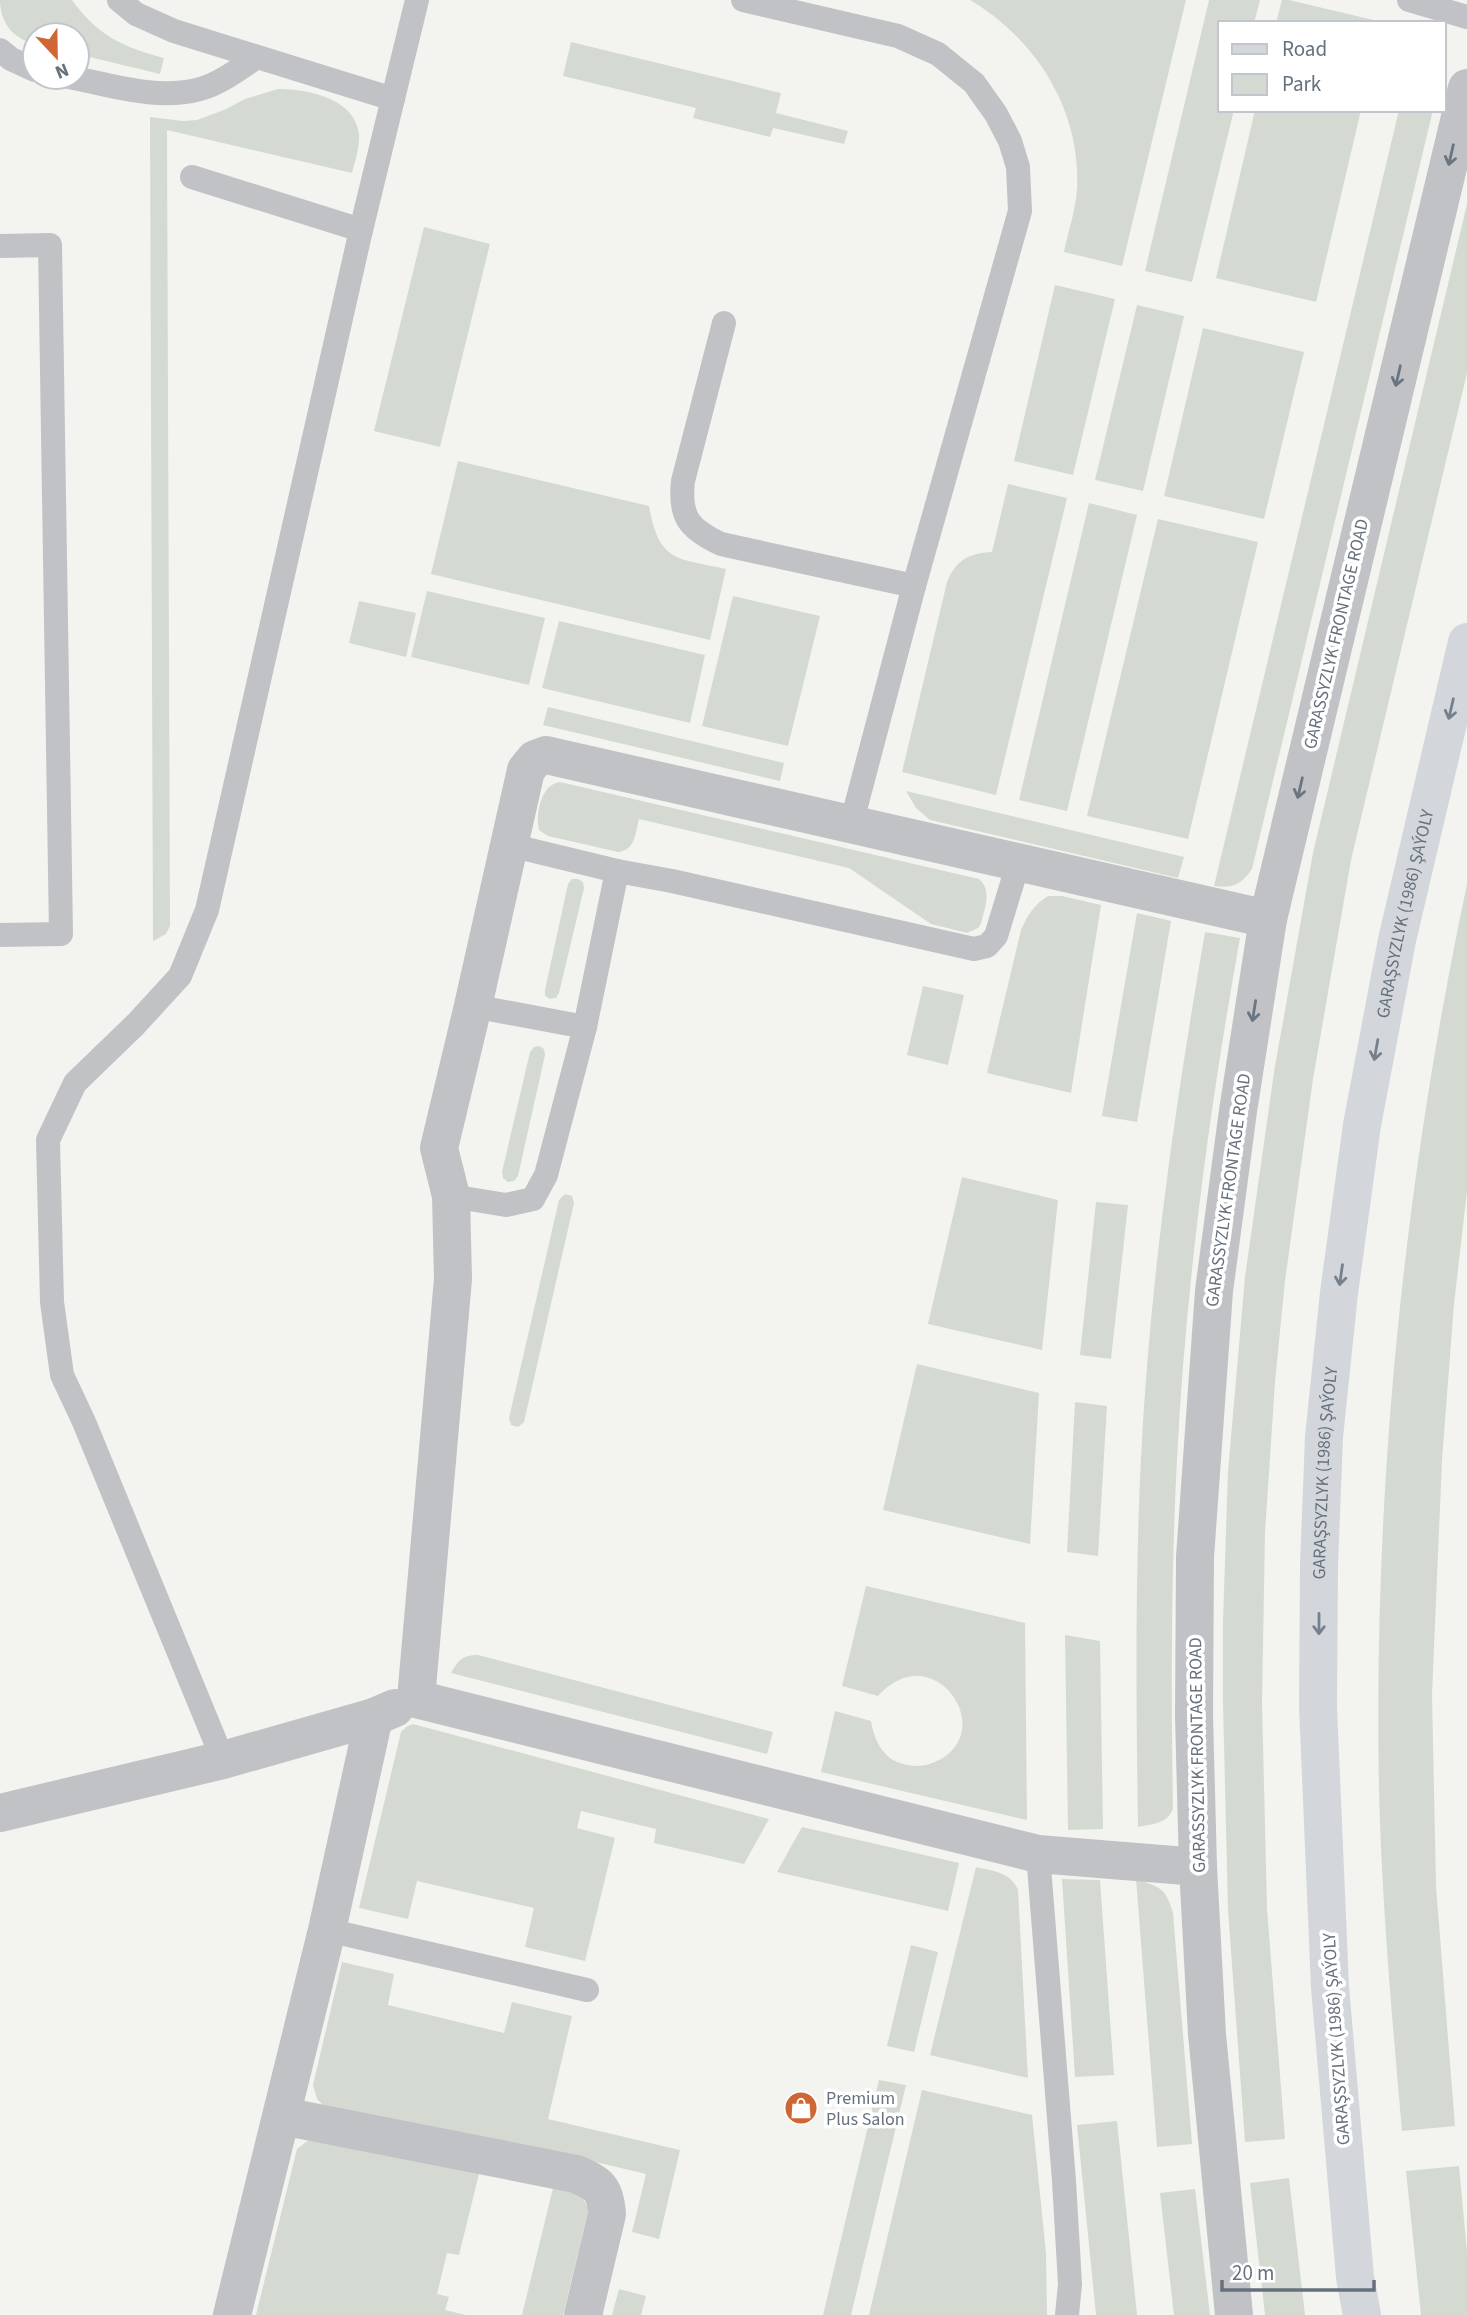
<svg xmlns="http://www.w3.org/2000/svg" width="1467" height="2315" font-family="'Source Sans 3',sans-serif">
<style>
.green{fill:#d4dad2}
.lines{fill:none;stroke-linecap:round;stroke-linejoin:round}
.service{stroke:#c0c2c5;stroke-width:24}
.minor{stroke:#c0c2c5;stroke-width:38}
.primary{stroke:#d3d7db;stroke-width:38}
.oneway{stroke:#6a7582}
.oneway2{stroke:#76808c}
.labels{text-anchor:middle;stroke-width:7;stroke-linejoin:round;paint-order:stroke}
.street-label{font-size:18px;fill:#66717e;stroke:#fff}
.poi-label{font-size:18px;fill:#66717e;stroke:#fff;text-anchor:start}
</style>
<rect width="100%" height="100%" fill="#f3f4f0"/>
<g class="green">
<path d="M 0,0 L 72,0 C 98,36 123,47 164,58 L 160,74 L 77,54 L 77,35 L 35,35 L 35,44 C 13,39 0,22 0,0 Z"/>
<path d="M 970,0 L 1186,0 L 1122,266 L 1064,252 C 1068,231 1076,210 1077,188 C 1081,110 1036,39 970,0 Z"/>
<polygon points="1209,0 1260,0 1254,23 1220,23 1220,110 1234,110 1192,282 1145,271"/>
<polygon points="1282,0 1289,0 1382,22 1276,23"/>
<polygon points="571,42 781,93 776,113 848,131 844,144 773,128 770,137 693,118 696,108 563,76"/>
<path d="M 278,89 C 307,89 355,98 359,134 C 360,147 355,161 352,173 L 167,130 L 170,926 L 166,934 L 153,941 L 150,117 L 183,121 L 197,120 L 224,110 L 245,99 Z"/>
<polygon points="1255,110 1361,110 1316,302 1216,278"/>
<path d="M 1399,110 L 1433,110 L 1252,869 C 1242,884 1232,889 1214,886 Z"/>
<polygon points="1467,204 1467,373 1351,860 1313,1079 1285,1281 1275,1382 1265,1533 1262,1702 1267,1908 1285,2139 1245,2142 1228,1910 1223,1703 1223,1621 1228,1471 1245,1277 1274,1072 1313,853"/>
<polygon points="424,227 490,244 440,447 374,431"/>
<polygon points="1055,285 1115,299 1073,475 1014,461"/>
<polygon points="1137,305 1184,316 1143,491 1095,480"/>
<polygon points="1203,328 1304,352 1264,519 1164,496"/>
<path d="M 458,461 L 649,506 C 659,563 677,558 726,569 L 710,640 L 431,574 Z"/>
<path d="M 1008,484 L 1067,498 L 996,795 L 902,772 L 947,582 C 956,560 969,553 992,552 Z"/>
<polygon points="1089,503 1137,515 1067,811 1019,800"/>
<polygon points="1158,519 1258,542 1188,839 1087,816"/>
<polygon points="427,591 545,618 529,685 411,657"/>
<polygon points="733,596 820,616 788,746 702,726"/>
<polygon points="359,601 416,613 406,657 349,643"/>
<polygon points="559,621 705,655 690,723 542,688"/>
<polygon points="548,707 784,763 780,781 543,725"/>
<path d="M 560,782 L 979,879 C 993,891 984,909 981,924 L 978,928 L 967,933 L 931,924 L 849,868 L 639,819 C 635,833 636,850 618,852 L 548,836 L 539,830 C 535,815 541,784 560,782 Z"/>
<polygon points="906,791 1184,857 1178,878 930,820 916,808"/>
<polygon points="572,879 578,879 583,882 584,888 559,993 556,998 550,999 545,996 545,990 568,884"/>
<path d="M 1467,884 L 1467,1191 L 1454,1304 L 1442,1460 L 1432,1695 L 1436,1886 L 1455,2126 L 1402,2131 C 1392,2018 1382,1905 1379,1791 C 1373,1487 1404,1182 1467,884 Z"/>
<path d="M 1048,896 L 1062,896 L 1101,905 L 1071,1093 L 987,1073 L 1021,930 C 1028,914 1034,905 1048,896 Z"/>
<polygon points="1137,913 1171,921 1137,1122 1102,1116"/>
<path d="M 1205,932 L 1240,938 C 1209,1111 1186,1284 1177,1459 C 1171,1575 1171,1692 1173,1809 C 1167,1824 1152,1824 1138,1827 C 1136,1704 1135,1580 1141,1457 C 1150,1280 1175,1106 1205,932 Z"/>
<polygon points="923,986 964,995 948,1065 907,1055"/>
<polygon points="539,1046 544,1049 545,1055 518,1176 514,1181 508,1182 503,1178 502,1172 530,1052 534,1047"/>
<polygon points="962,1177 1058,1200 1042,1350 928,1324"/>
<polygon points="565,1194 572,1196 574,1203 524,1422 518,1427 511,1425 509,1418 559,1200"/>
<polygon points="1096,1202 1128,1205 1111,1359 1080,1355"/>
<polygon points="917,1364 1039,1393 1030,1544 883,1510"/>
<polygon points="1075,1402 1107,1406 1098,1556 1067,1552"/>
<path d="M 866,1586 L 1025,1623 L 1027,1820 L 821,1772 L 835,1711 L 871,1721 C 874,1739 882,1757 900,1763 C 915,1768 927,1767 941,1759 C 997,1727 932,1636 878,1696 L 842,1686 Z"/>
<polygon points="1065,1635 1100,1641 1103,1829 1068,1830"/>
<path d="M 478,1655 L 773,1732 L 767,1754 L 451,1673 C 458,1660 463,1655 478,1655 Z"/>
<polygon points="413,1724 769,1819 744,1864 654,1843 656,1829 581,1811 577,1828 615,1838 585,1961 525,1947 534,1908 417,1881 408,1919 359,1908 401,1732 406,1727"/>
<polygon points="802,1827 959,1863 948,1911 777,1872"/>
<path d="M 976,1867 C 993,1871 1011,1872 1018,1890 L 1028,2078 L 930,2055 Z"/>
<polygon points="1062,1879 1100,1880 1114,2075 1075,2077"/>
<path d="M 1136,1879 C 1160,1887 1166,1888 1173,1913 L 1192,2144 L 1157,2147 Z"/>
<polygon points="911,1945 938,1952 914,2052 887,2046"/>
<polygon points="342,1962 394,1974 388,2005 504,2033 512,2002 572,2016 548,2119 680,2150 659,2239 632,2232 646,2174 541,2149 323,2105 317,2099 313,2085"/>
<polygon points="879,2080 906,2085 851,2315 823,2315"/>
<polygon points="922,2090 1032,2115 1046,2253 1047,2315 869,2315"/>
<polygon points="1117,2121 1137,2315 1096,2315 1077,2125"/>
<polygon points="311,2138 480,2170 459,2255 447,2253 437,2294 449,2297 445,2310 466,2315 256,2315 297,2149"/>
<polygon points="1459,2166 1467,2252 1467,2315 1421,2315 1406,2171"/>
<polygon points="1289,2178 1305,2315 1265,2315 1250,2183"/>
<path d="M 554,2184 C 571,2187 584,2192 588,2211 L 563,2315 L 522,2315 Z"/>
<polygon points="1195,2189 1210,2315 1174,2315 1160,2193"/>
<polygon points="619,2289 646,2296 641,2315 612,2315"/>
</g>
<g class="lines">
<g class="service">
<polyline points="119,0 136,14 174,31 393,99"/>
<polyline points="743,0 898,36 938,54 974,83 996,114 1010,141 1018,167 1020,211 914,586 851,825"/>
<polyline points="1409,0 1467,17"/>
<polyline points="0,50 11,59 35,70"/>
<path d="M 69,77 C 111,85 158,101 200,89 C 221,83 239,69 257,57"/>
<polyline points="192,177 361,230"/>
<polyline points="0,246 50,245 61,934 0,935"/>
<path d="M 724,323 L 683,481 C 679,517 689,529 721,544 L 914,586"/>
<polyline points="617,871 672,881 974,949 987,946 996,936 1018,864"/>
<polyline points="473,1006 585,1027"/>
<polyline points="451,1196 506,1205 533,1199 546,1175 585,1027 617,871 509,845"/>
<polyline points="223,1760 84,1422 62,1375 52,1302 48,1140 75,1083 136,1024 180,976 207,910 361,230 417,0"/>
<polyline points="1038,1854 1064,2181 1070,2284 1067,2315"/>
<polyline points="327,1930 587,1990"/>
</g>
<g class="minor">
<polyline points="0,1813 223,1760 374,1717 395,1708"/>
<polyline points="1198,1867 1038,1854 416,1699 453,1279 451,1196 439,1148 473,1006 526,770 535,759 546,755 1268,919"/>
<path d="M 282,2116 L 576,2174 C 599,2184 605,2188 607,2214 L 583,2315"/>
<polyline points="232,2315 327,1930 374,1717"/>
<polyline points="1234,2315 1207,2034 1198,1867 1194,1716 1195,1557 1214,1291 1238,1111 1268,919 1467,88"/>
</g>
<path class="primary" id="s1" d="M 1362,2315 L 1355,2277 L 1330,1987 L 1318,1707 L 1319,1565 L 1324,1437 L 1339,1293 L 1362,1125 L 1397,940 L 1467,642"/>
</g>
<defs><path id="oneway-shaft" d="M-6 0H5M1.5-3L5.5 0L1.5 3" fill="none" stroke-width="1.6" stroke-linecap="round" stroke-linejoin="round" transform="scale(1.75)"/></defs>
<g class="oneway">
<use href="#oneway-shaft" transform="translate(1451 155) rotate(103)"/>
<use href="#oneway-shaft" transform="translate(1398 376) rotate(103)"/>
<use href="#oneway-shaft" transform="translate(1300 788) rotate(103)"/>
<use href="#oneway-shaft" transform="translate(1254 1011) rotate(99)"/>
</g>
<g class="oneway2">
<use href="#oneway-shaft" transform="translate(1451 709) rotate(103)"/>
<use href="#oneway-shaft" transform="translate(1376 1050) rotate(100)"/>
<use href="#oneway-shaft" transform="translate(1341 1275) rotate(98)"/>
<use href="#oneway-shaft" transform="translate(1319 1624) rotate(90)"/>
</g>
<defs>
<symbol id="shop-disc" viewBox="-11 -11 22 22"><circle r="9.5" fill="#cf6735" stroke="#fff"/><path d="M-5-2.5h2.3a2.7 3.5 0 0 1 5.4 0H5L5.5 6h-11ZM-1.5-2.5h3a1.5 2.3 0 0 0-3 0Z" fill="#fff"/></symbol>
</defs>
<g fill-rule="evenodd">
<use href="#shop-disc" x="782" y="2089" width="38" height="38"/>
</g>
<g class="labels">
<g class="street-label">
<text transform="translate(1336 634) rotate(-77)" y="6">GARASSYZLYK FRONTAGE ROAD</text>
<text dy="6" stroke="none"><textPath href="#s1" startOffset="1410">GARAŞSYZLYK (1986) ŞAÝOLY</textPath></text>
<text transform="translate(1228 1190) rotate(-82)" y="6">GARASSYZLYK FRONTAGE ROAD</text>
<text dy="6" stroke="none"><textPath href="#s1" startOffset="844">GARAŞSYZLYK (1986) ŞAÝOLY</textPath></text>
<text transform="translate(1197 1755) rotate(-91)" y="6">GARASSYZLYK FRONTAGE ROAD</text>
<text transform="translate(1336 2039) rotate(-94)" y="6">GARAŞSYZLYK (1986) ŞAÝOLY</text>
</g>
<g class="poi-label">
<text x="826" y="2104">Premium<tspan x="826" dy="21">Plus Salon</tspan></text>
</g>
</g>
<rect x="1218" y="21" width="228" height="91" fill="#ffffff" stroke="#c2c6cb" stroke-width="2"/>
<rect x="1232" y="44" width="35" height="10" fill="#d3d7db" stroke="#c2c6cb" stroke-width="2"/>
<text x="1282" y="56" font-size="21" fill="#66717e">Road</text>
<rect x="1232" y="74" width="35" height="21" fill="#d4dad2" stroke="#c2c6cb" stroke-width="2"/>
<text x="1282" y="91" font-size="21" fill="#66717e">Park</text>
<g transform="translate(56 56) rotate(158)"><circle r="33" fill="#ffffff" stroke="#c2c6cb" stroke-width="2"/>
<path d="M0-5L12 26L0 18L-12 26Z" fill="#cf6735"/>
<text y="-10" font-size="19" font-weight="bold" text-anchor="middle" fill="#66717e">N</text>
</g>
<path d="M1222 2280v10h152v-10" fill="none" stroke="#66717e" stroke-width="3.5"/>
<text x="1232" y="2280" font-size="21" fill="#66717e" stroke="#ffffff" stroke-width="5" paint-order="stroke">20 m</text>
</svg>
